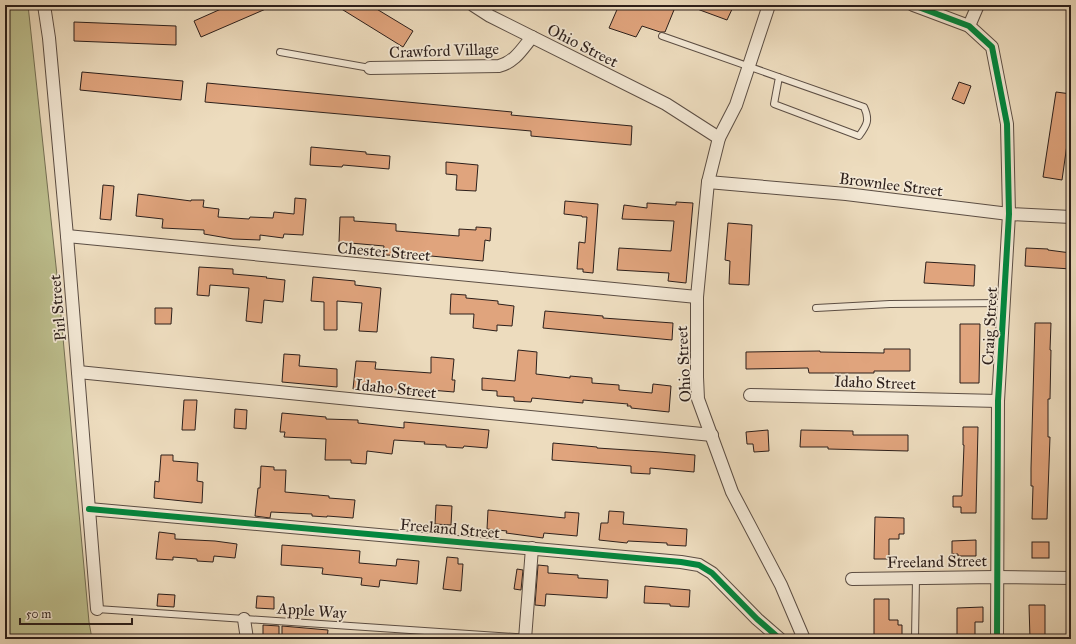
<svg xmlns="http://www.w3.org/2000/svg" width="1076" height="644" font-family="'IM FELL Great Primer',serif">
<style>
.green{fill:#bdbf8e;stroke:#746f54}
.building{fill:#e0a47d;stroke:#2c1f1b}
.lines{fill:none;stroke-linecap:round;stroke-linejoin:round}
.lane-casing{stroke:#5c4e44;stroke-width:8}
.street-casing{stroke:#5c4e44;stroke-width:14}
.lane{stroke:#f3e8d5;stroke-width:6}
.street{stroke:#f3e8d5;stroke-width:12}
.cycleway-casing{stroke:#f3e8d5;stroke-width:8}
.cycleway{stroke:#00873e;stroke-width:6}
.labels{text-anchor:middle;stroke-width:3.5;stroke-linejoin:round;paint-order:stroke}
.street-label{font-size:16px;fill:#2c1f1b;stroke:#f3e8d5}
</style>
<rect width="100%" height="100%" fill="#eddcbe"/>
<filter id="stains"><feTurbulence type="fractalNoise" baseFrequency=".005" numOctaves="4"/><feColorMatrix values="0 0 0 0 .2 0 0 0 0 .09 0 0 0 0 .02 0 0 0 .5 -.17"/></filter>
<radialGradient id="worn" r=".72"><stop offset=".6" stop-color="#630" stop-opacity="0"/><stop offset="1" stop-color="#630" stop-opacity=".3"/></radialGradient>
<polygon class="green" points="5,5 28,5 59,294 89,622 92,639 5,639"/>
<g class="building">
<polygon points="230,5 275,5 201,37 194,21"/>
<polygon points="335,5 370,5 413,31 403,47"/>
<polygon points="619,5 676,5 665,32 660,32 642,26 636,37 609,28"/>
<polygon points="690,5 734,5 727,20 689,6"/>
<polygon points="74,22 176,26 176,45 74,41"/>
<polygon points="82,72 183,81 181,100 80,90"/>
<polygon points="959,82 971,86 964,104 952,99"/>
<polygon points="207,83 512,112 511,115 632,126 631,145 531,136 531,131 205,102"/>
<polygon points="1056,92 1071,94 1071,116 1062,180 1043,177"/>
<polygon points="311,147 366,152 366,154 390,156 389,169 343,165 342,167 310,165"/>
<polygon points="446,162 478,165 476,191 456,190 457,175 446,174"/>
<polygon points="103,185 114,186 111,220 100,219"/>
<polygon points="138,194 191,201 191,200 204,200 203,207 219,209 218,217 249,219 250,217 273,218 274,212 294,214 295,198 306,199 303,235 284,234 283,238 260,235 260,240 233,239 204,234 204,230 162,228 163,219 136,216"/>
<polygon points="565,201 598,204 593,273 583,272 583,269 577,269 579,242 585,243 587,217 582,217 582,216 564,214"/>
<polygon points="676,202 693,203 686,283 668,281 669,273 617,270 619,248 671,251 674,221 622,219 624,205 647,208 647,203 676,205"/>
<polygon points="340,217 354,217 354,221 396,224 396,231 459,236 459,229 476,230 476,227 491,228 490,241 485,240 483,261 431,256 383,255 384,246 339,242"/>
<polygon points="728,223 752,225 749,285 729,284 730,261 725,260"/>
<polygon points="1026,248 1048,249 1048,250 1071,253 1071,269 1025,266"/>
<polygon points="926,262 975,265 974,286 924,283"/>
<polygon points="199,267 233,269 233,274 267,277 266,278 285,280 283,302 264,300 262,323 246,321 249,288 210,285 209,296 197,295"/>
<polygon points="313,277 355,281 355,285 381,288 377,332 359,331 362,303 337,301 337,330 324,330 324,302 311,301"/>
<polygon points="451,294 466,295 466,298 498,301 498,304 514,306 512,326 497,325 497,331 473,328 474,314 450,314"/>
<polygon points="155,308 172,308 171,324 155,324"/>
<polygon points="545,311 603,316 603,318 673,323 672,340 543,328"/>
<polygon points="1035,323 1051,323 1050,350 1051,350 1050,399 1048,399 1048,437 1050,437 1047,519 1032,519 1033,486 1031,486 1031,468"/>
<polygon points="960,324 980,324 979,383 960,383"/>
<polygon points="884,349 910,349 910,371 874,371 874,373 809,373 808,368 746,369 746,352 820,351 820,352 884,353"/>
<polygon points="518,350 537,352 536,374 570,378 570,376 592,378 592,383 619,385 619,390 652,393 653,384 671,386 669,412 631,408 631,406 627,406 628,404 583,400 583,403 532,398 531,402 514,401 514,397 497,396 497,391 482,390 482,378 515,381"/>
<polygon points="284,354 300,355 299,366 337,369 337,387 282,382"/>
<polygon points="431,357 454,359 452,380 455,380 454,392 430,390 430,393 374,388 373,390 353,389 356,361 376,362 375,369 431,373"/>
<polygon points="184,400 197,400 195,430 182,430"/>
<polygon points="235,409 247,410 246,429 234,428"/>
<polygon points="282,413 326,417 326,419 358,420 358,423 404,428 404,422 489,430 487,448 464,446 463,448 446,447 446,445 424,444 425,442 394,440 392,454 367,451 366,464 351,463 351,460 325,460 326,439 284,437 285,432 280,432"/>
<polygon points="963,427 978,427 976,513 961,513 961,507 953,507 953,496 962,496 964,445 963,445"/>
<polygon points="768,430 769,451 754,452 753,444 747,444 746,432"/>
<polygon points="801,430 853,431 853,435 908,435 908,451 828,449 828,447 800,447"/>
<polygon points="553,443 597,447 597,448 660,452 695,455 694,472 650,468 650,474 631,473 631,466 552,460"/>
<polygon points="161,455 173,455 173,461 198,463 197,481 203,482 202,503 154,498 155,481 159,482"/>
<polygon points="261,466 274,467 274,470 286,470 285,492 329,496 329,498 355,500 353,518 327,516 327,517 312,516 312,514 271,512 270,518 255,516 258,488 260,488"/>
<polygon points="436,505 452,506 451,525 435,524"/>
<polygon points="488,510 565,518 565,512 579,513 577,536 544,533 543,538 506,533 507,531 487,529"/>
<polygon points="609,511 624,512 623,524 687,529 686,546 667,545 667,543 628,541 627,543 599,540 601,523 608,523"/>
<polygon points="875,517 904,518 904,534 899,534 899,539 889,539 889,559 874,559"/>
<polygon points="159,532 175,534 175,539 215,541 237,544 235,558 214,556 213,562 197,561 197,559 173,557 173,560 156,559"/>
<polygon points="976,540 976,556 958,556 958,554 952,554 952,541"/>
<rect x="1032" y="542" width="17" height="16"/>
<polygon points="282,545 360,551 359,563 396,566 397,559 419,561 417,584 380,580 379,587 361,585 362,578 322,574 323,568 281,565"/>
<polygon points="447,557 458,558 458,564 463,564 461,591 443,589"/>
<polygon points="538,565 548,566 548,573 578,575 578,578 608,580 607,598 546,594 545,606 535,605"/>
<polygon points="517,569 523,570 521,590 514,589"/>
<polygon points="645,586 690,590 689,607 670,606 670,604 644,603"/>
<polygon points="158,594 175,595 174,607 157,606"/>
<polygon points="257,596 274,597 274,609 256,608"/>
<polygon points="874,599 889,599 889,620 898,620 898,625 902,625 902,639 874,639"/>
<polygon points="1029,605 1045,605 1045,639 1030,639"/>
<polygon points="983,607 983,622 975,622 975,639 957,639 957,608"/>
<polygon points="263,625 279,626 279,636 263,635"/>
<polygon points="282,626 328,630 327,639 282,639"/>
</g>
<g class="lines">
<defs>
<g id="lane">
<path d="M 662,36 L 864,107 C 870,120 867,125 859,136 L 774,104 L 779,77"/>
<polyline points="280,52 370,68"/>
<polyline points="816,308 890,304 1004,303"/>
<polyline points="97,609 545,639"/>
<polyline points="915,639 916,578"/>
</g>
<g id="street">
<polyline points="44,5 49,38 67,236 97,609"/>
<polyline points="473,5 490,16 666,104 719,138"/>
<polyline points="769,5 736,105 719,138 708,182 697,297 697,377 698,399 732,492 781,585 804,639"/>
<polyline points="913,5 969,26 992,47 1007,124 1009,214 998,401 997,639"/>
<polyline points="969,26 978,5"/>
<path d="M 370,68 L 499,66 C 515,62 522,49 532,37"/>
<polyline points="708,182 846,194 1009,214 1071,217"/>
<polyline points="67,236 697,297"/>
<polyline points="78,372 712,435"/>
<polyline points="750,395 998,401"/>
<polyline points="89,509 681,562 699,565 712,573 757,619 780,639"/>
<polyline points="852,579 996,577 1071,578"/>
<polyline points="244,619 247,639"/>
<polyline points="525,639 532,548"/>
</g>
</defs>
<use href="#lane" class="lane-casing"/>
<use href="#street" class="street-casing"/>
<use href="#lane" class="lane"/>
<use href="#street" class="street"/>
<defs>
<g id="cycleway">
<polyline points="913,5 969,26 992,47 1007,124 1009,214 998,401 997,639"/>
<polyline points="89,509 681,562 699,565 712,573 757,619 780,639"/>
</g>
</defs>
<use href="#cycleway" class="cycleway-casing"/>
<use href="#cycleway" class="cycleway"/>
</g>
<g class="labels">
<g class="street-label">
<text transform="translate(583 45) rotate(27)" y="6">Ohio Street</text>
<text transform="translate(444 50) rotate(-2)" y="6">Crawford Village</text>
<text transform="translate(891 184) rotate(7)" y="6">Brownlee Street</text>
<text transform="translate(384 251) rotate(5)" y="6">Chester Street</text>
<text transform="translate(57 308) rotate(-95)" y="6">Pirl Street</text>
<text transform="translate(989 326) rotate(-87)" y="6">Craig Street</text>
<text transform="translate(683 364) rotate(-93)" y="6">Ohio Street</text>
<text transform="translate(875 382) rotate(2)" y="6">Idaho Street</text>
<text transform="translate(396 388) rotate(6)" y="6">Idaho Street</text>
<text transform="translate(450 528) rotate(5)" y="6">Freeland Street</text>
<text transform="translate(937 561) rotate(-1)" y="6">Freeland Street</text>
<text transform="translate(312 610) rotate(4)" y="6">Apple Way</text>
</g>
</g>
<rect width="1076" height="644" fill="none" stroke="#eddcbe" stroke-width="20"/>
<rect x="6" y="6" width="1064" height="632" fill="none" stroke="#2c1f1b" stroke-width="2"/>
<rect x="10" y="10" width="1056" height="624" fill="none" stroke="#2c1f1b"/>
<path d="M20 618v6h112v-6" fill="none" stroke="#2c1f1b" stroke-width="2"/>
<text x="26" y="618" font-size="12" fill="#2c1f1b" stroke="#f3e8d5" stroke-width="3" paint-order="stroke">50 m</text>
<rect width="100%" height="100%" filter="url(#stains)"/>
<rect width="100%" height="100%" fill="url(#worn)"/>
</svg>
